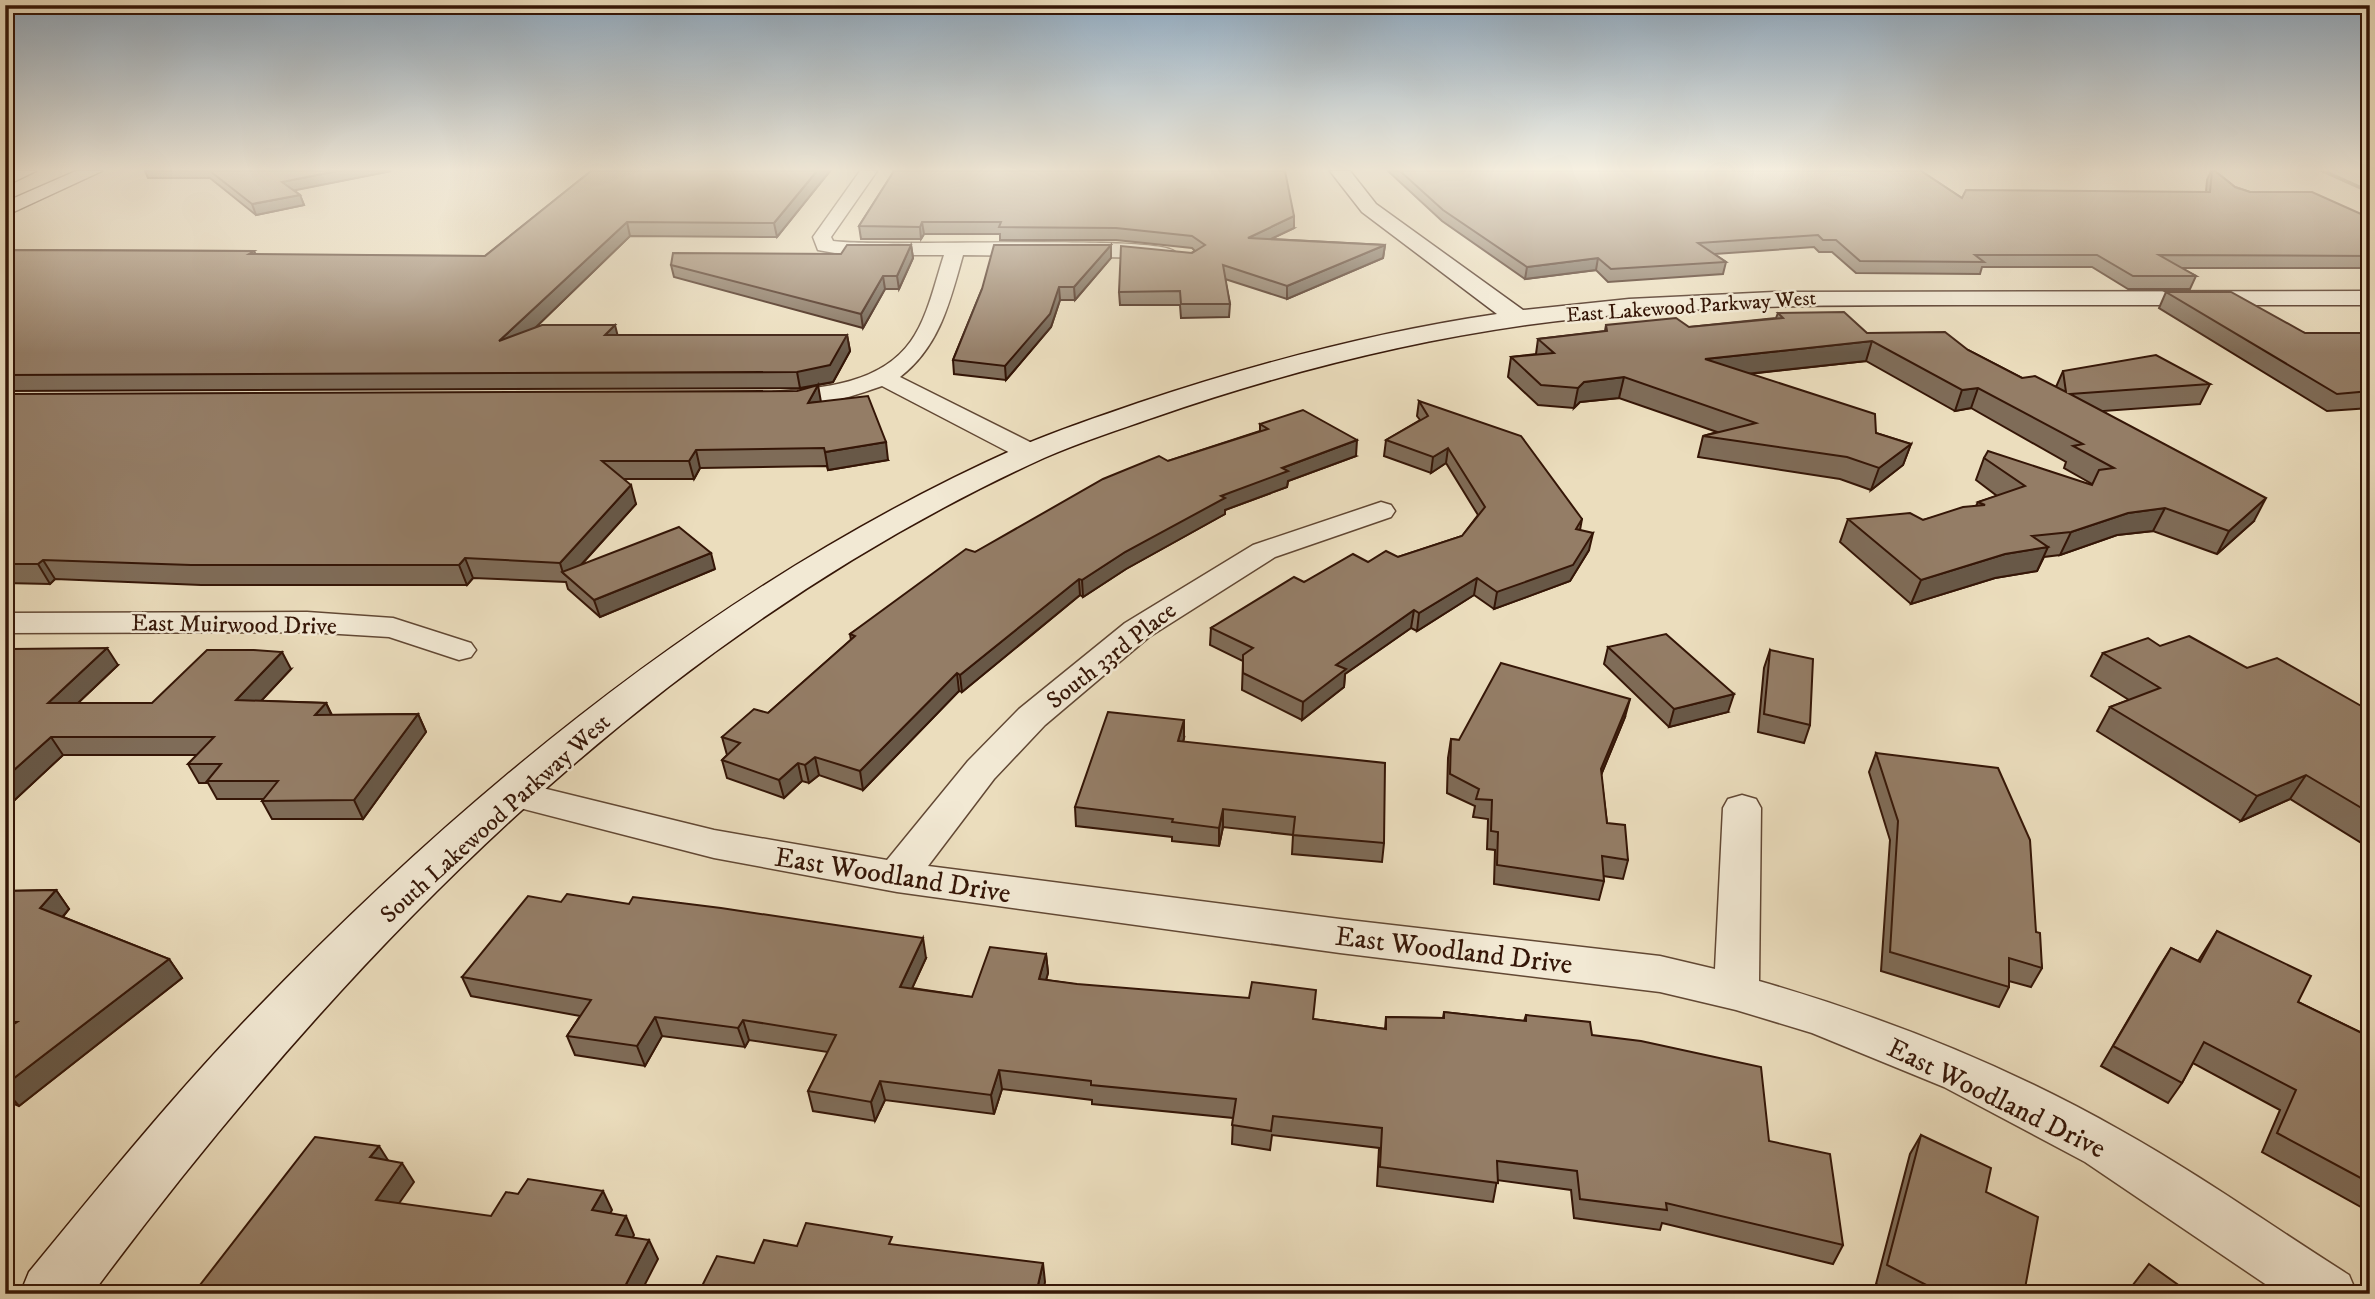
<svg xmlns="http://www.w3.org/2000/svg" width="2375" height="1299" font-family="'IM FELL DW Pica',serif">
<style>
.lines{fill:none;stroke-linecap:round;stroke-linejoin:round}
.stream{fill:#7d654f;fill-rule:evenodd}
.street-casing{stroke:#624834;stroke-width:3}
.secondary-casing{stroke:#351607;stroke-width:3}
.street{fill:#f2e9d4;fill-rule:evenodd}
.secondary{fill:#f2e9d4;fill-rule:evenodd}
.wall{fill:#7f6c58;stroke:#351607;stroke-width:2}
.shaded-wall{fill:#685847;stroke:#351607;stroke-width:2}
.building{fill:#947d66;stroke:#351607;stroke-width:2}
.labels{text-anchor:middle;stroke-width:5;stroke-linejoin:round;paint-order:stroke}
.far-street-label{font-size:21px;fill:#351607;stroke:#f2e9d4}
.street-label{font-size:24px;fill:#351607;stroke:#f2e9d4}
.near-street-label{font-size:28px;fill:#351607;stroke:#f2e9d4}
</style>
<rect width="100%" height="100%" fill="#ebddbd"/>
<filter id="stains"><feTurbulence type="fractalNoise" baseFrequency=".00286" numOctaves="4"/><feColorMatrix values="0 0 0 0 .2 0 0 0 0 .09 0 0 0 0 .02 0 0 0 .5 -.17"/></filter>
<radialGradient id="worn" r=".72"><stop offset=".6" stop-color="#630" stop-opacity="0"/><stop offset="1" stop-color="#630" stop-opacity=".3"/></radialGradient>
<g class="lines">
<polygon class="stream" points="2319,171 2328,171 2370,190 2370,194"/>
<defs>
<g id="street">
<path d="M 860,171 L 877,171 L 831,237 L 833,241 C 878,248 1161,234 1175,252 L 1165,258 L 963,255 C 950,301 940,346 900,377 L 1040,447 L 1044,453 L 1040,459 L 1022,459 L 882,386 C 848,398 801,413 765,404 L 762,399 L 765,394 L 774,392 C 822,388 881,384 911,341 C 928,317 935,282 944,255 L 846,255 L 818,250 L 813,237 Z"/>
<path d="M 1381,502 L 1391,505 L 1395,511 L 1391,517 L 1275,557 L 1149,637 L 1045,725 L 994,779 L 928,866 L 1340,919 L 1660,956 L 1715,969 L 1723,808 L 1728,799 L 1742,795 L 1756,799 L 1761,808 L 1759,981 C 1884,1017 2007,1066 2120,1130 C 2199,1174 2273,1227 2349,1275 L 2357,1294 L 2280,1294 L 2085,1162 L 1944,1087 L 1812,1033 L 1736,1010 L 1660,992 L 1340,953 L 897,892 L 714,858 L 500,803 L 495,794 L 500,785 L 514,781 L 714,830 L 887,860 L 968,761 L 1019,709 L 1125,623 L 1253,545 Z"/>
<polygon points="307,612 393,618 471,643 476,650 471,657 459,660 389,637 307,632 5,633 5,613"/>
</g>
<g id="secondary">
<polygon points="9,171 36,171 5,186 5,173"/>
<polygon points="76,171 102,171 5,216 5,202"/>
<path d="M 1330,171 L 1350,171 L 1376,204 L 1523,310 L 1629,299 L 1774,292 L 2370,291 L 2370,305 C 2233,305 2097,305 1961,305 C 1815,305 1670,305 1526,325 C 1399,343 1276,375 1155,417 C 1118,430 1080,442 1044,458 C 653,636 344,955 92,1294 L 20,1294 L 29,1272 C 98,1188 166,1104 241,1025 C 464,792 723,579 1019,447 C 1058,430 1098,417 1138,403 C 1255,364 1374,332 1497,314 L 1362,212 Z"/>
</g>
</defs>
<use href="#street" class="street-casing"/>
<use href="#secondary" class="secondary-casing"/>
<use href="#street" class="street"/>
<use href="#secondary" class="secondary"/>
</g>
<g class="wall">
<polygon points="145,171 391,171 294,190 300,195 304,205 256,215 210,178 148,178"/>
<polygon points="591,171 830,171 777,237 630,236 536,327 618,335 847,335 850,351 833,382 800,388 5,391 5,250 254,251 256,255 485,256"/>
<polygon points="894,171 1294,228 1271,239 1385,245 1383,258 1287,299 1225,279 1230,304 1229,317 1181,318 1180,305 1120,305 1119,292 1195,251 1192,248 1116,240 1000,240 1000,234 924,234 921,239 861,239 859,226"/>
<polygon points="1388,171 1921,171 1962,198 2206,192 2207,180 2211,171 2215,171 2235,187 2250,192 2370,218 2370,268 2181,268 2196,276 2190,289 2128,289 2092,267 1982,267 1980,274 1856,273 1832,252 1819,252 1814,247 1714,254 1726,262 1723,274 1608,282 1596,270 1525,279 1442,221"/>
<polygon points="911,245 913,258 899,289 885,289 863,328 674,277 671,265 841,254"/>
<polygon points="1111,245 1111,258 1075,300 1060,300 1051,327 1006,380 954,374 953,360 982,289"/>
<polygon points="2166,292 2305,333 2370,333 2370,408 2327,411 2159,308"/>
<polygon points="1778,313 1867,333 1968,350 2022,378 2056,387 2063,371 2210,384 2200,404 2103,411 2254,521 2217,554 2153,531 2117,535 2060,555 2044,557 2037,571 1995,578 1911,604 1840,542 1848,519 1923,520 1976,506 1978,502 1997,496 1976,480 1984,458 2092,485 2092,484 2064,468 2066,462 1971,408 1955,411 1866,361 1749,374 1876,433 1911,444 1903,465 1871,490 1840,479 1698,457 1703,436 1717,432 1619,398 1580,402 1574,408 1538,405 1508,377 1511,357 1536,354 1538,339 1605,331 1606,325 1689,327 1776,318"/>
<polygon points="5,394 821,402 888,460 828,470 827,466 700,468 694,479 624,479 636,504 582,564 715,569 600,617 568,589 566,582 473,578 467,585 201,585 55,579 50,584 5,583"/>
<polygon points="1419,401 1582,519 1580,530 1589,550 1570,581 1494,609 1474,595 1417,631 1411,628 1345,674 1344,687 1302,720 1242,690 1243,661 1210,645 1211,628 1304,582 1368,562 1398,557 1462,536 1478,515 1446,463 1431,473 1384,456 1386,440 1420,420 1417,416"/>
<polygon points="1260,424 1356,456 1288,481 1287,487 1225,510 1225,514 1126,569 1083,597 1080,595 962,692 959,691 863,790 819,775 809,783 802,781 784,798 727,778 722,760 727,755 722,737 768,713 851,640 850,634 975,552 1168,461 1260,431"/>
<polygon points="2160,646 2247,668 2370,711 2370,846 2368,847 2290,799 2241,821 2097,731 2110,707 2129,700 2091,676 2103,653"/>
<polygon points="1608,647 1728,712 1669,727 1604,664"/>
<polygon points="1770,650 1810,725 1804,743 1758,732 1764,668"/>
<polygon points="5,654 118,665 78,703 152,703 291,669 261,701 326,703 332,715 418,714 426,732 363,819 272,819 262,801 263,799 217,799 208,783 199,783 188,764 197,755 63,755 5,809"/>
<polygon points="1625,717 1601,775 1607,823 1628,860 1623,879 1603,876 1604,881 1599,900 1494,884 1495,850 1487,849 1488,819 1473,817 1475,806 1447,793 1448,758 1451,739 1459,740"/>
<polygon points="1184,738 1183,742 1384,843 1382,862 1292,854 1293,835 1223,827 1219,846 1172,841 1172,837 1076,826 1075,807"/>
<polygon points="1876,753 2036,932 2042,968 2031,987 2009,981 2009,987 1999,1007 1881,971 1890,840 1869,772"/>
<polygon points="56,890 69,909 63,917 169,959 182,978 19,1106 5,1100 5,891"/>
<polygon points="2217,931 2298,1002 2370,1037 2370,1212 2262,1152 2280,1110 2193,1063 2182,1083 2168,1103 2101,1066 2159,967 2171,948 2198,961"/>
<polygon points="1046,954 1048,973 1046,980 1313,1019 1385,1029 1386,1017 1443,1018 1444,1012 1524,1021 1526,1015 1592,1035 1769,1141 1843,1245 1833,1264 1662,1223 1660,1230 1574,1218 1571,1190 1497,1180 1493,1202 1377,1186 1379,1148 1272,1135 1270,1150 1232,1144 1233,1118 1092,1104 1092,1100 1002,1089 994,1114 885,1100 875,1121 813,1111 808,1091 828,1052 749,1040 745,1047 662,1036 645,1066 575,1055 567,1036 580,1016 471,996 462,977 926,958 912,988 972,997"/>
<polygon points="1921,1135 1986,1192 2024,1294 1895,1294 1876,1284 1910,1154"/>
</g>
<g class="shaded-wall">
<polygon points="337,171 391,171 286,192 282,182"/>
<polygon points="817,171 830,171 777,237 774,223"/>
<polygon points="300,195 304,205 256,215 252,204"/>
<polygon points="1294,216 1294,228 1248,250 1248,238"/>
<polygon points="627,222 630,236 504,358 499,341"/>
<polygon points="922,222 924,234 921,239 920,227"/>
<polygon points="911,245 913,258 899,289 897,276"/>
<polygon points="1111,245 1111,258 1075,300 1074,287"/>
<polygon points="1385,245 1383,258 1287,299 1287,286"/>
<polygon points="1598,258 1596,270 1525,279 1527,267"/>
<polygon points="883,276 885,289 863,328 861,314"/>
<polygon points="1059,287 1060,300 1051,327 1006,380 1005,366"/>
<polygon points="615,325 619,341 605,335"/>
<polygon points="847,335 850,351 833,382 800,388 797,372"/>
<polygon points="1872,341 1866,361 1700,379 1705,359"/>
<polygon points="1624,377 1619,398 1580,402 1574,408 1578,388 1584,382"/>
<polygon points="818,385 821,402 808,403"/>
<polygon points="1978,388 1971,408 1955,411 1962,390"/>
<polygon points="1357,440 1356,456 1288,481 1287,487 1225,510 1225,514 1126,569 1083,597 1082,580 1125,552 1221,496 1282,468"/>
<polygon points="886,442 888,460 828,470 825,452"/>
<polygon points="1911,444 1903,465 1871,490 1879,468"/>
<polygon points="1448,448 1446,463 1431,473 1433,457"/>
<polygon points="696,450 700,468 694,479 689,461"/>
<polygon points="631,485 636,504 569,578 563,573 560,563"/>
<polygon points="2266,498 2254,521 2217,554 2229,531"/>
<polygon points="2165,508 2153,531 2117,535 2060,555 2071,532 2128,513"/>
<polygon points="1593,533 1589,550 1570,581 1494,609 1497,592"/>
<polygon points="2048,547 2037,571 1995,578 1911,604 1921,580 2005,554"/>
<polygon points="711,553 715,569 600,617 594,600"/>
<polygon points="465,558 473,578 467,585 459,565"/>
<polygon points="43,560 55,579 50,584 38,564"/>
<polygon points="1477,578 1474,595 1417,631 1419,613"/>
<polygon points="1079,579 1080,595 962,692 960,675"/>
<polygon points="1414,610 1411,628 1345,674 1344,687 1302,720 1303,702 1336,665"/>
<polygon points="107,648 118,665 59,721 48,703"/>
<polygon points="282,652 291,669 245,718 236,700"/>
<polygon points="957,673 959,691 863,790 860,771"/>
<polygon points="1734,694 1728,712 1669,727 1674,709"/>
<polygon points="1630,699 1625,717 1596,787 1601,769"/>
<polygon points="326,703 334,721 315,715"/>
<polygon points="418,714 426,732 363,819 354,800"/>
<polygon points="1184,720 1184,738 1178,760 1178,741"/>
<polygon points="51,737 63,755 5,809 5,778"/>
<polygon points="815,757 819,775 809,783 805,765"/>
<polygon points="798,763 802,781 784,798 779,780"/>
<polygon points="2306,775 2290,799 2241,821 2257,796"/>
<polygon points="1223,809 1223,827 1219,846 1219,828"/>
<polygon points="56,890 69,909 54,927 40,908"/>
<polygon points="923,938 926,958 904,1006 900,987"/>
<polygon points="1046,954 1048,973 1041,998 1039,979"/>
<polygon points="169,959 182,978 19,1106 5,1090 5,1085"/>
<polygon points="655,1017 662,1036 645,1066 637,1046"/>
<polygon points="743,1020 749,1040 745,1047 738,1028"/>
<polygon points="999,1070 1002,1089 994,1114 991,1095"/>
<polygon points="880,1081 885,1100 875,1121 871,1102"/>
<polygon points="379,1146 391,1165 370,1157"/>
<polygon points="402,1163 414,1182 388,1219 376,1200"/>
<polygon points="603,1191 612,1210 601,1230 592,1210"/>
<polygon points="626,1216 634,1235 625,1254 616,1235"/>
<polygon points="649,1240 658,1259 640,1294 621,1294"/>
<polygon points="1043,1263 1045,1282 1043,1294 1036,1294"/>
</g>
<g class="building">
<polygon points="210,171 337,171 282,182 300,195 252,204"/>
<polygon points="591,171 817,171 774,223 627,222 499,341 542,325 615,325 605,335 847,335 830,365 797,372 5,375 5,250 254,251 249,254 485,256"/>
<polygon points="894,171 1285,171 1294,216 1248,238 1385,245 1287,286 1223,265 1230,304 1181,304 1180,291 1119,292 1121,246 1192,253 1205,245 1192,236 1116,228 999,227 1001,222 922,222 920,227 859,226"/>
<polygon points="1400,171 1921,171 1962,198 1966,190 2210,192 2212,171 2215,171 2235,187 2250,192 2312,192 2370,218 2370,256 2159,255 2196,276 2133,276 2097,255 1975,255 1984,262 1860,261 1836,240 1823,240 1818,235 1698,243 1726,262 1611,269 1598,258 1527,267 1443,210"/>
<polygon points="847,245 911,245 897,276 883,276 861,314 671,265 673,253 841,254"/>
<polygon points="994,245 1111,245 1074,287 1059,287 1050,314 1005,366 953,360 982,289"/>
<polygon points="2166,292 2231,292 2305,333 2370,333 2370,391 2337,394"/>
<polygon points="1844,312 1867,333 1945,332 1968,350 2022,378 2035,376 2066,392 2063,371 2156,355 2210,384 2070,394 2266,498 2229,531 2165,508 2128,513 2071,532 2032,536 2048,547 2005,554 1921,580 1848,519 1910,513 1923,520 1963,507 1985,505 1978,502 2025,486 1984,458 1988,451 2092,485 2099,470 2114,468 2073,446 2083,444 1978,388 1962,390 1872,341 1705,359 1875,414 1876,433 1911,444 1879,468 1847,457 1703,436 1756,423 1624,377 1584,382 1578,388 1541,385 1511,357 1554,353 1538,339 1607,331 1606,325 1676,318 1689,327 1783,318 1778,313"/>
<polygon points="818,385 808,403 868,396 886,442 825,452 824,448 696,450 689,461 602,461 631,485 560,563 465,558 459,565 191,565 43,560 38,564 5,564 5,394 797,391"/>
<polygon points="1419,401 1521,436 1582,519 1576,529 1593,533 1573,565 1497,592 1477,578 1419,613 1414,610 1336,665 1346,669 1303,702 1243,673 1243,655 1253,648 1211,628 1294,577 1304,582 1353,554 1368,562 1386,551 1398,557 1462,536 1485,507 1448,448 1433,457 1386,440 1428,416"/>
<polygon points="1303,410 1357,440 1282,468 1288,471 1221,496 1225,498 1125,552 1082,580 1079,579 960,675 957,673 860,771 815,757 805,765 798,763 779,780 722,760 740,743 722,737 754,709 768,713 855,636 850,634 966,549 975,552 1103,479 1159,456 1168,461 1268,429 1260,424"/>
<polygon points="679,527 711,553 594,600 562,572"/>
<polygon points="1666,634 1734,694 1674,709 1608,647"/>
<polygon points="2189,636 2247,668 2277,658 2370,711 2370,813 2306,775 2257,796 2110,707 2160,688 2103,653 2148,638 2160,646"/>
<polygon points="107,648 48,703 152,703 207,650 254,650 282,652 236,700 326,703 315,715 418,714 354,800 262,801 278,781 207,781 221,764 188,764 214,737 51,737 5,778 5,654 11,649"/>
<polygon points="1770,650 1813,659 1810,725 1764,714"/>
<polygon points="1501,663 1630,699 1601,769 1607,823 1625,825 1628,860 1602,856 1604,881 1497,865 1498,832 1491,831 1492,800 1476,799 1479,789 1450,774 1451,739 1459,740"/>
<polygon points="1108,712 1184,720 1178,741 1385,763 1384,843 1293,835 1295,817 1223,809 1219,828 1172,822 1173,819 1075,807"/>
<polygon points="1876,753 1998,768 2030,840 2036,932 2040,933 2042,968 2009,958 2009,987 1890,952 1898,821"/>
<polygon points="56,890 40,908 169,959 5,1085 5,1030 17,1022 5,1022 5,891"/>
<polygon points="567,894 629,904 633,897 721,908 923,938 900,987 972,997 990,947 1046,954 1039,979 1077,984 1249,998 1252,982 1316,990 1313,1019 1386,1029 1386,1017 1444,1018 1444,1012 1526,1021 1526,1015 1590,1022 1592,1035 1641,1041 1761,1067 1769,1141 1830,1154 1843,1245 1666,1203 1667,1210 1580,1199 1577,1171 1497,1161 1498,1183 1380,1167 1382,1128 1273,1116 1271,1131 1232,1125 1236,1099 1091,1085 1091,1081 999,1070 991,1095 880,1081 871,1102 808,1091 836,1035 743,1020 738,1028 655,1017 637,1046 567,1036 591,1000 462,977 528,896 561,902"/>
<polygon points="2217,931 2311,976 2298,1002 2370,1037 2370,1183 2277,1133 2296,1090 2204,1042 2182,1083 2113,1046 2171,948 2200,962"/>
<polygon points="1921,1135 1991,1168 1986,1192 2038,1217 2024,1294 1944,1294 1887,1265"/>
<polygon points="315,1137 379,1146 370,1157 402,1163 376,1200 491,1216 506,1192 518,1194 528,1179 603,1191 592,1210 626,1216 616,1235 649,1240 621,1294 193,1294"/>
<polygon points="806,1223 892,1237 889,1244 1043,1263 1036,1294 698,1294 717,1256 754,1263 764,1240 797,1246"/>
<polygon points="2149,1264 2191,1294 2126,1294"/>
</g>
<linearGradient id="sky" x2="0" y2="1"><stop stop-color="#90a9be"/><stop offset="0.48" stop-color="#f6f0e1"/><stop offset="1" stop-color="#f6f0e1" stop-opacity="0"/></linearGradient>
<rect width="2375" height="353" fill="url(#sky)"/>
<g class="labels">
<g class="far-street-label">
<text transform="translate(1691 306) rotate(-4)" y="7">East Lakewood Parkway West</text>
</g>
<g class="street-label">
<text transform="translate(234 624) rotate(1)" y="8">East Muirwood Drive</text>
<text transform="translate(1111 655) rotate(-38)" y="8">South 33rd Place</text>
<text transform="translate(495 818) rotate(-42)" y="8">South Lakewood Parkway West</text>
</g>
<g class="near-street-label">
<text transform="translate(893 874) rotate(9)" y="10">East Woodland Drive</text>
<text transform="translate(1454 949) rotate(7)" y="10">East Woodland Drive</text>
<text transform="translate(1997 1097) rotate(26)" y="10">East Woodland Drive</text>
</g>
</g>
<rect width="2375" height="1299" fill="none" stroke="#ebddbd" stroke-width="28"/>
<rect x="7" y="7" width="2361" height="1285" fill="none" stroke="#351607" stroke-width="3.5"/>
<rect x="14" y="14" width="2347" height="1271" fill="none" stroke="#351607" stroke-width="2"/>
<rect width="100%" height="100%" filter="url(#stains)"/>
<rect width="100%" height="100%" fill="url(#worn)"/>
</svg>
